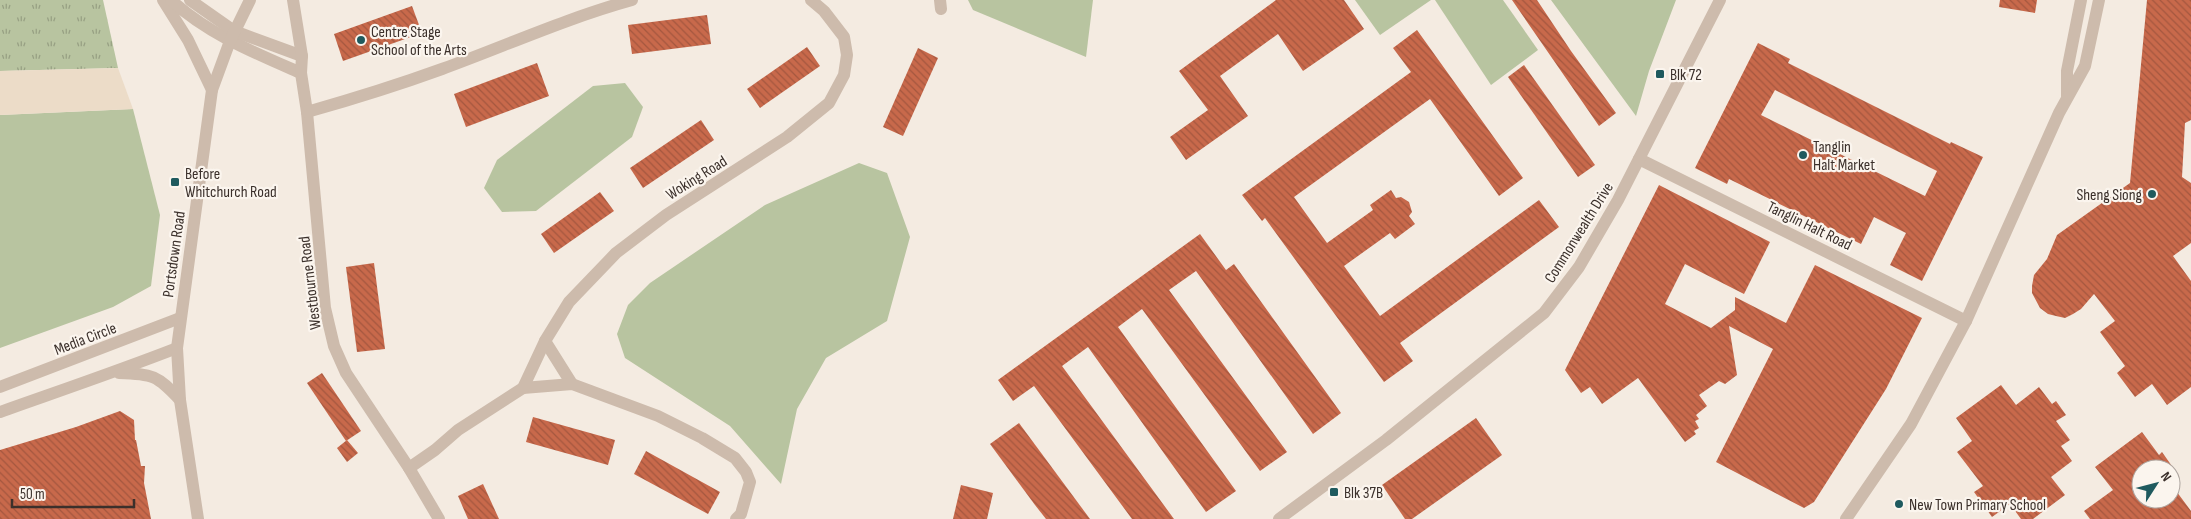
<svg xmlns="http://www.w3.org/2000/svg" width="2191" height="519" font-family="'Sofia Sans Condensed',sans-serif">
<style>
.green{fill:#b8c4a0}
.park{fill:url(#park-tufts)}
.plaza{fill:#ecdcc8}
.building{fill:url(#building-back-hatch);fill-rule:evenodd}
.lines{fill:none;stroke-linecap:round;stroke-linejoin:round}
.minor{stroke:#cdbbac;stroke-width:12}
.poi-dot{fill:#1f5a5e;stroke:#fbf5ee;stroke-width:2}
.labels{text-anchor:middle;stroke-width:4.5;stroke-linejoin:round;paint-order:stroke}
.poi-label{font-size:16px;fill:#3b302b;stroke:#fbf5ee;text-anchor:start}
.street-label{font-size:16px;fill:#3b302b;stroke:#fbf5ee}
</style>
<defs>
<pattern id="park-tufts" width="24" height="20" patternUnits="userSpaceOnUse" patternTransform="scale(1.25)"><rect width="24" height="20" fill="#b8c4a0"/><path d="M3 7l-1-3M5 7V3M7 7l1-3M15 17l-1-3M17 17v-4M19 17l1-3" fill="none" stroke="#97a083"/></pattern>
<pattern id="building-back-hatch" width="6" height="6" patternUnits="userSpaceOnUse" patternTransform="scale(1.25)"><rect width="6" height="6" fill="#c8694b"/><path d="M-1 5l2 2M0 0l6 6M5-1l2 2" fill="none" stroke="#a4573f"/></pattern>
</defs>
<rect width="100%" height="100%" fill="#f4ebe1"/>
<g class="green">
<polygon points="968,0 1093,0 1086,57 973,10"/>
<polygon points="1355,0 1431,0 1380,35"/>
<polygon points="1435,0 1503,0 1538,50 1491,85"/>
<polygon points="1551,0 1676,0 1649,71 1636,116"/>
<polygon points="625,83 643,107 632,137 536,211 502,212 484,188 497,160 593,86"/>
<polygon points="133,109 160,215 151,286 113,307 0,348 0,115"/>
<polygon points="859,163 887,173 910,237 887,321 826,358 797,409 781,484 730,426 625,358 617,334 628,305 650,283 765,205"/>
</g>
<polygon class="park" points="0,0 103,0 118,68 0,71"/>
<polygon class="plaza" points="118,68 133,109 0,115 0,71"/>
<g class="building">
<polygon points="1276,0 1344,0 1364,29 1303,71 1278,34 1220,76 1248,116 1186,160 1170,137 1208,110 1179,71"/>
<polygon points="1512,0 1537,0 1571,51 1616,113 1599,126"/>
<polygon points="2000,0 2037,0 2035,13 1999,7"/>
<polygon points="2147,0 2191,0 2191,120 2185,123 2182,177 2191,183 2191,243 2173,256 2191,281 2191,387 2167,405 2152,384 2135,397 2117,373 2125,366 2100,332 2115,321 2094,294 2081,309 2073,314 2065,318 2056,316 2048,314 2040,308 2032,293 2032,286 2034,275 2047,259 2057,235 2130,183"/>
<polygon points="412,6 422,33 343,61 334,34"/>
<polygon points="707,15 711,44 632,54 628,25"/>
<polygon points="1417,30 1523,178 1499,196 1430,99 1294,197 1327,243 1373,210 1370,205 1391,190 1396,198 1401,197 1409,202 1412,212 1409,216 1415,224 1395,239 1390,233 1344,266 1380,316 1539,200 1559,227 1400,343 1413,361 1384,382 1265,218 1262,221 1242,195 1411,72 1393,48"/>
<path d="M 1758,43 L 1790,59 L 1788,63 L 1950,144 L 1951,142 L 1983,157 L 1922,281 L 1890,265 L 1906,233 L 1874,217 L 1861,244 L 1729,179 L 1727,184 L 1695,168 ZM 1775,90 L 1937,171 L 1925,196 L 1761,115 Z"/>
<polygon points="807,47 820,66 760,108 747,89"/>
<polygon points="918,48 938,58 903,136 883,127"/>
<polygon points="537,63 549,96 466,127 454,94"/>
<polygon points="1524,65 1595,165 1578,177 1508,77"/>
<polygon points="701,120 714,140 643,188 630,168"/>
<polygon points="1659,185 1770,242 1744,294 1685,264 1665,304 1711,328 1735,310 1735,297 1786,323 1815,265 1922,318 1886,389 1814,502 1804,508 1716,462 1773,349 1729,326 1737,375 1725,384 1719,381 1699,395 1707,406 1696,415 1699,419 1695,421 1699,428 1694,431 1696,434 1685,442 1638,378 1602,404 1590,387 1581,393 1565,370"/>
<polygon points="600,192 614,211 554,253 541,234"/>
<polygon points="1200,234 1226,270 1234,264 1341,413 1313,434 1196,271 1169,290 1287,452 1260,471 1142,309 1118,327 1236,491 1206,512 1088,347 1062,366 1174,519 1132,519 1034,386 1013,401 998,380"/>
<polygon points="374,263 385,349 357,352 346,267"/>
<polygon points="322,373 361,431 346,441 307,383"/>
<polygon points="2001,385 2016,405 2039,387 2052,404 2056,401 2066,415 2056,421 2070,440 2061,446 2072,461 2051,477 2065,495 2033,519 2021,519 2010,504 1992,517 1974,492 1983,486 1957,452 1972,441 1956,418"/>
<polygon points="120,411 134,420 135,440 136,440 141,466 145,466 144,483 151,519 0,519 0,450 76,427"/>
<polygon points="533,417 615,440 608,465 526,442"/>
<polygon points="1476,418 1502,455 1412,519 1405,519 1382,485"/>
<polygon points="1019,423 1090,519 1046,519 1035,505 990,444"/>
<polygon points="2142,432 2159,455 2162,452 2174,469 2141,469 2141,499 2171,499 2171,484 2191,511 2191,519 2090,519 2084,511 2113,490 2095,467"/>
<polygon points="347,440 358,453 347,462 337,448"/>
<polygon points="646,451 720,492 708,514 634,474"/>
<polygon points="483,484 499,519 468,519 458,496"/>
<polygon points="961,485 993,493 987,519 953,519"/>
</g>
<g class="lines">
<g class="minor">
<polyline points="163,0 188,40 212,90"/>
<path d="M 171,0 C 208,34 255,53 301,73"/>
<polyline points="190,0 234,31 302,56"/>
<polyline points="293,0 302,56 301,73 307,112 325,308 334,346 346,373 409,468 439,519"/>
<polyline points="940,0 941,9"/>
<polyline points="2067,96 2067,71 2081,0"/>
<path d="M 307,112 C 353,99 398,85 442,69 C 505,46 567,18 632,0"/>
<polyline points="1639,159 1966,321"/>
<polyline points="545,341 572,384"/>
<path d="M 119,373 C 153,374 157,375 180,400"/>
<polyline points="0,387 180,318"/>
<polyline points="523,388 572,384 658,416 702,438 735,458 746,472 750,482 741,514 736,519"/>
<path d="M 0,412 C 59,391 118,371 177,348"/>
<polyline points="409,468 435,450 458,430 523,388 545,341 569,302 616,253 666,215 787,137 829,103 844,75 847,55 844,37 824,11 811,0"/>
<polyline points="198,519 180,400 177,348 212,90 230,41 250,0"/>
<polyline points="1279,519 1386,440 1544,313 1579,267 1618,200 1720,0"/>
<polyline points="1846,519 1911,424 1966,321 2059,113 2085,66 2099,0"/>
</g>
</g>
<g class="poi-dot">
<circle cx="361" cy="40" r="5"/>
<rect x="1655" y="69" width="10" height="10" rx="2.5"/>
<circle cx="1803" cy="155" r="5"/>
<rect x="170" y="177" width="10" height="10" rx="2.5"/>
<circle cx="2152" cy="194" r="5"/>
<rect x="1329" y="487" width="10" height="10" rx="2.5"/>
<circle cx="1899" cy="504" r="5"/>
</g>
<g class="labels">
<g class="poi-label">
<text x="371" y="37">Centre Stage<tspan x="371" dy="18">School of the Arts</tspan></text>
<text x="1670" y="80">Blk 72</text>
<text x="1813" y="152">Tanglin<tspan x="1813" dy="18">Halt Market</tspan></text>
<text x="185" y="179">Before<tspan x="185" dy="18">Whitchurch Road</tspan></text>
<text x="2142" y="200" text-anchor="end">Sheng Siong</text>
<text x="1344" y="498">Blk 37B</text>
<text x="1909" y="510">New Town Primary School</text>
</g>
<g class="street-label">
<text transform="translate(696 177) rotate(-32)" y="6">Woking Road</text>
<text transform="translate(1810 225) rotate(26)" y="6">Tanglin Halt Road</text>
<text transform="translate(1578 232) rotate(-58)" y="6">Commonwealth Drive</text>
<text transform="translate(173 254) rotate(-82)" y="6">Portsdown Road</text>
<text transform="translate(309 283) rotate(-97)" y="6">Westbourne Road</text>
<text transform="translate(85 338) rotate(-21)" y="6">Media Circle</text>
</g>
</g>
<g transform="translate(2156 484) rotate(54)"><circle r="24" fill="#fbf5ee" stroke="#aea6a0"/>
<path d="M0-4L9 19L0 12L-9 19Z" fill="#1f5a5e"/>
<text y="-8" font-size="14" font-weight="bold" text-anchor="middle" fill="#3b302b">N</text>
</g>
<path d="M12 499v8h122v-8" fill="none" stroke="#3b302b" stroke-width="2.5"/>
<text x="20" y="499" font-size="15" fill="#3b302b" stroke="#fbf5ee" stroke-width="4" paint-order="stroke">50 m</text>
</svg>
